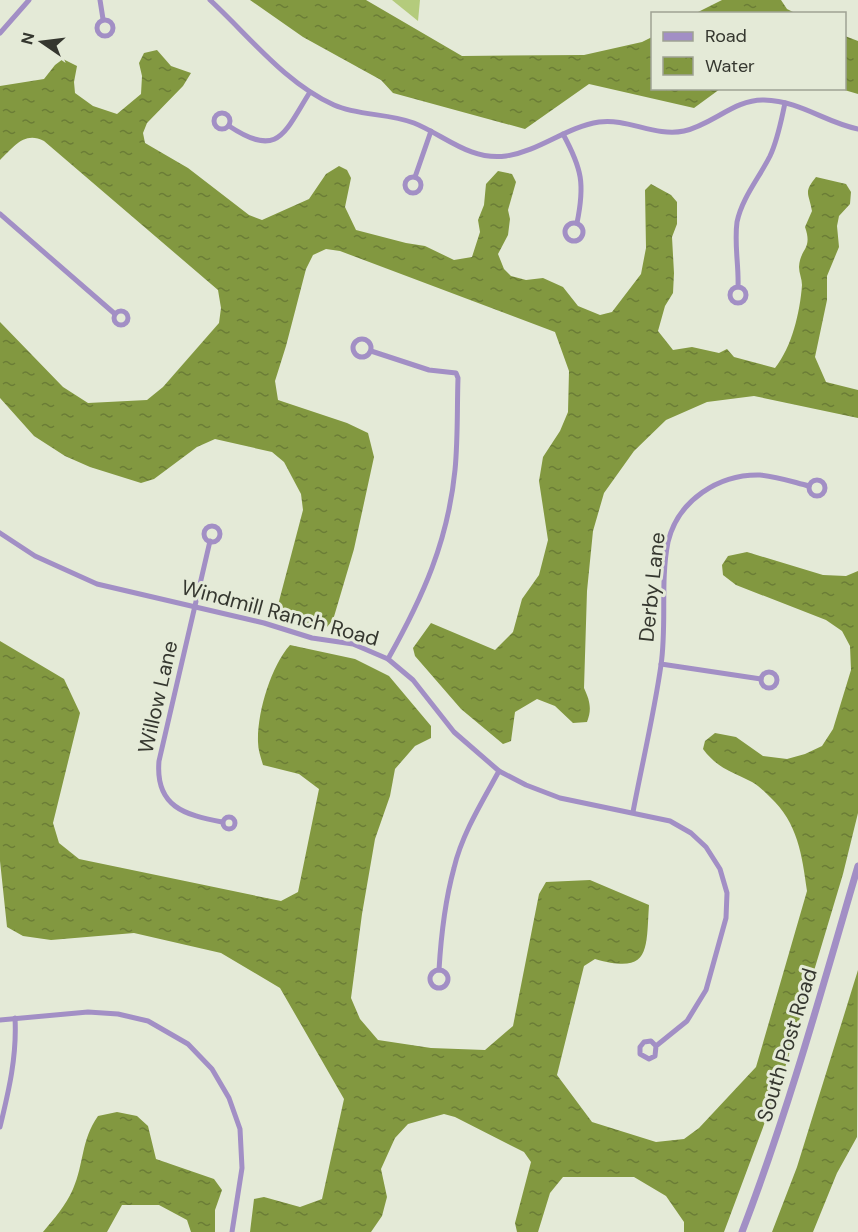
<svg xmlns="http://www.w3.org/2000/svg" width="858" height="1232" font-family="'DM Sans',sans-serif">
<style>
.green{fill:#b4cb7c}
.water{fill:url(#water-ripples)}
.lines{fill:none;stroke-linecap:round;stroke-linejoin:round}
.minor{stroke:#a28fc5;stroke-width:5}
.tertiary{stroke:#a28fc5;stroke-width:7}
.labels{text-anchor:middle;stroke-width:6;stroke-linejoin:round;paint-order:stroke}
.street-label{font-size:21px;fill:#35372f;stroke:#e4ead7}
</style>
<defs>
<pattern id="water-ripples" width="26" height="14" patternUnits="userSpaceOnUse" patternTransform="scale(1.5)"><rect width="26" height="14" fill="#829840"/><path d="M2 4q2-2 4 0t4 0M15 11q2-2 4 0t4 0" fill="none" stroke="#6b7d36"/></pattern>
</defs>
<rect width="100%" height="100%" fill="#e4ead7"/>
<polygon class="green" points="392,0 420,0 418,21"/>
<g class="water">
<polygon points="250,0 366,0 462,56 584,55 642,42 652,37 652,88 720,89 694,108 589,84 525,129 393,93 381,80 303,37"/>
<polygon points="722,0 781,0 787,9 795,13 696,13"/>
<polygon points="845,36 858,41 858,94 841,89 844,88"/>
<path d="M 157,50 L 171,66 L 191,73 L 183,86 L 147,123 L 143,133 L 145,143 L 188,168 L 249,215 L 262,220 L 309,199 L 326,174 L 339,166 L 347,170 L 351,178 L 345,207 L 356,230 L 406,243 L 425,246 L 454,260 L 472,257 L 480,232 L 478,220 L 484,205 L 486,184 L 498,171 L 512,174 L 516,182 L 508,210 L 510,219 L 508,235 L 498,254 L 504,269 L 511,276 L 526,280 L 543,278 L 563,287 L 578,306 L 600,315 L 612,312 L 641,274 L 646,248 L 645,190 L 651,184 L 671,195 L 677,202 L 677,224 L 672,237 L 674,273 L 673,293 L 665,306 L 658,331 L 673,350 L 692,347 L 719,353 L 727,349 L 734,357 L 775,368 C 792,347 800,312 802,285 C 802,279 799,273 799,267 C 800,248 813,250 805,227 L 812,211 C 809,193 803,193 816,177 L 846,184 L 851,192 L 850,204 L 839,216 L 837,226 L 839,247 L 827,276 L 827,300 L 815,357 L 826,382 L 858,390 L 858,418 L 754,396 L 707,402 L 666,420 L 634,451 L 604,493 L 593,531 L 587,591 L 584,688 C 590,701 592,709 587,722 L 573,723 L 555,706 L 537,699 L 515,712 L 511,741 L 503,744 L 461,709 L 415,656 L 413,648 L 431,623 L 495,650 L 513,632 L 522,599 L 539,575 L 548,540 L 539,481 L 543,457 L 560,431 L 568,412 L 569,371 L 555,332 L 340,251 L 326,249 L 313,255 L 306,269 L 286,346 L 275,381 L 278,400 L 347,423 L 368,433 L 374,457 L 354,549 L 333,620 L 326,628 L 283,617 L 278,605 L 303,510 L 301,494 L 284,462 L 272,452 L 215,439 L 197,447 L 154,479 L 141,483 L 90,467 L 65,456 L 34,436 L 0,398 L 0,322 L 63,387 L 88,403 L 147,400 L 163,387 L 219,323 L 221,308 L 218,290 L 44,141 C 24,131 14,147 0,160 L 0,86 L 44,79 L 55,65 L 63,59 L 77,66 L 74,82 L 75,93 L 93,106 L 117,114 L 141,94 L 142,76 L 139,63 L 144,53 Z"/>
<path d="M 747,552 L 823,575 L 846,576 L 858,571 L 858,813 L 843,874 L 784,1071 L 724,1232 L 684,1232 L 684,1222 L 666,1196 L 634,1177 L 563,1177 L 550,1193 L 538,1232 L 517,1232 L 515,1223 L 531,1162 L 524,1152 L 455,1117 L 444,1114 L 408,1124 L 395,1138 L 381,1169 L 387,1197 L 382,1216 L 371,1232 L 250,1232 L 254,1199 L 264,1197 L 300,1207 L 322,1199 L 344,1099 L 280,988 L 221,953 L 134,933 L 51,940 L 23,936 L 7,927 L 0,861 L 0,641 L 64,679 L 80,713 L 53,823 L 59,843 L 79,859 L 281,901 L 298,892 L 319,789 L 299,774 L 263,765 C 261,758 258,750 258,742 C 257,713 271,666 290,645 L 355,659 L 389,676 L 431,726 L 431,738 L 415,746 L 395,769 L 390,796 L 375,839 L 362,914 L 351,998 L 360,1019 L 378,1040 L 431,1048 L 485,1050 L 513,1026 L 539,894 L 546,882 L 590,880 L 649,905 C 646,950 651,975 595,959 L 584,966 L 557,1075 L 592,1122 L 656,1142 L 684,1139 L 699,1128 L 756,1067 L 807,891 C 802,855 798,823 770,797 C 765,792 759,786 752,782 C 731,771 718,769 703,749 L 705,741 L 715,733 L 736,737 L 763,756 L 787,759 L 805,754 L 822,746 L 833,729 L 851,670 L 850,646 L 842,631 L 826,620 L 736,585 L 723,575 L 722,565 L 728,556 Z"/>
<polygon points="858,970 857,1137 837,1173 813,1232 772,1232 797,1167"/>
<path d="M 117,1112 L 137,1116 L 148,1126 L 156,1159 L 214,1179 L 222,1190 L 215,1210 L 215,1232 L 191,1232 L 187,1220 L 159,1205 L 122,1205 L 107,1232 L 43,1232 C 54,1219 66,1205 73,1189 C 84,1164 81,1140 98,1116 Z"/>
</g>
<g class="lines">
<g class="minor">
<polyline points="100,0 103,19"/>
<path d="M 210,0 C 249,36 285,83 334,105 C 359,116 388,113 414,123 C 444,135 470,161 506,156 C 540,151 566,127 599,122 C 628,118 655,137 684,131 C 712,125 735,99 764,100 C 801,101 824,122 858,129"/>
<circle cx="105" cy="28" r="8"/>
<polyline points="0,33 29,0"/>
<circle cx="222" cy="121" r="8"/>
<path d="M 229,126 C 279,159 284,133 310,92"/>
<path d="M 563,134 C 582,169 585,184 577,223"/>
<circle cx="413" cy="185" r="8"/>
<polyline points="415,177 431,131"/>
<polyline points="0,214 115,314"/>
<circle cx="574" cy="232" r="9"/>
<circle cx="738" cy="295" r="8"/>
<path d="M 738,287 C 739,266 734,244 737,222 C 742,198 759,178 770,156 C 778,139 781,121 785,103"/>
<circle cx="121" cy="318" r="7"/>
<circle cx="362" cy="348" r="9"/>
<path d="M 371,351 L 429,370 L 456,373 L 458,378 C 457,408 458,439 455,470 C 448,541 423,597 388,659"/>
<circle cx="817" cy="488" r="8"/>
<circle cx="212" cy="534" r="8"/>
<polyline points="0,533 35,556 97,584 264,623 312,638 353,644 388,659 413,680 454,732 499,771 526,785 560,798 670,821 691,833 706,847 720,869 727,893 726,918 706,990 687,1021 656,1046 655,1056 649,1059 640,1054 640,1047 644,1042 651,1041 656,1046"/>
<path d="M 210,541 L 159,761 C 155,807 185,815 222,822"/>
<polyline points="661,664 761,679"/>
<circle cx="769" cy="680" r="8"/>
<path d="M 633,812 C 642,764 654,714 661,665 C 667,624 660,582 668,542 C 678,500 719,474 760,475 C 776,476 793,482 809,486"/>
<circle cx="229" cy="823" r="6"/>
<path d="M 439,970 C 441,936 445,901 454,868 C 462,834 482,802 499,771"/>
<circle cx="439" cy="979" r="9"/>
<polyline points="0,1020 88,1012 118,1014 148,1021 188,1044 212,1069 229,1098 240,1129 242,1168 232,1232"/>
<path d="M 0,1127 C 9,1090 17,1056 15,1018"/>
</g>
<path class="tertiary" d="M 742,1232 C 788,1112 822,989 858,866"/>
</g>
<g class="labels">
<g class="street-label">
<text transform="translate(652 587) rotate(-84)" y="7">Derby Lane</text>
<text transform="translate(280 613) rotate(15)" y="7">Windmill Ranch Road</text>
<text transform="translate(158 697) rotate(-77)" y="7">Willow Lane</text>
<text transform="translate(787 1045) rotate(-73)" y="7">South Post Road</text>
</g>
</g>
<rect x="651" y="12" width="195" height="78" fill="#e4ead7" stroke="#9ea294" stroke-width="1.5"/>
<rect x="663" y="32" width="30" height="9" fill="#a28fc5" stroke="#9ea294" stroke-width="1.5"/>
<text x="705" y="42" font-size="18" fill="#35372f">Road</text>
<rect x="663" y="57" width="30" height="18" fill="url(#water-ripples)" stroke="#9ea294" stroke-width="1.5"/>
<text x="705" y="72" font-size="18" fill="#35372f">Water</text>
<g transform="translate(42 42) rotate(284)" stroke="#e4ead7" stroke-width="4.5" paint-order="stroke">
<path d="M0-4.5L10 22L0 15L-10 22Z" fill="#35372f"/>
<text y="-9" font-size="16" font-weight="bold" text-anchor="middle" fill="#35372f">N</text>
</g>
</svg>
